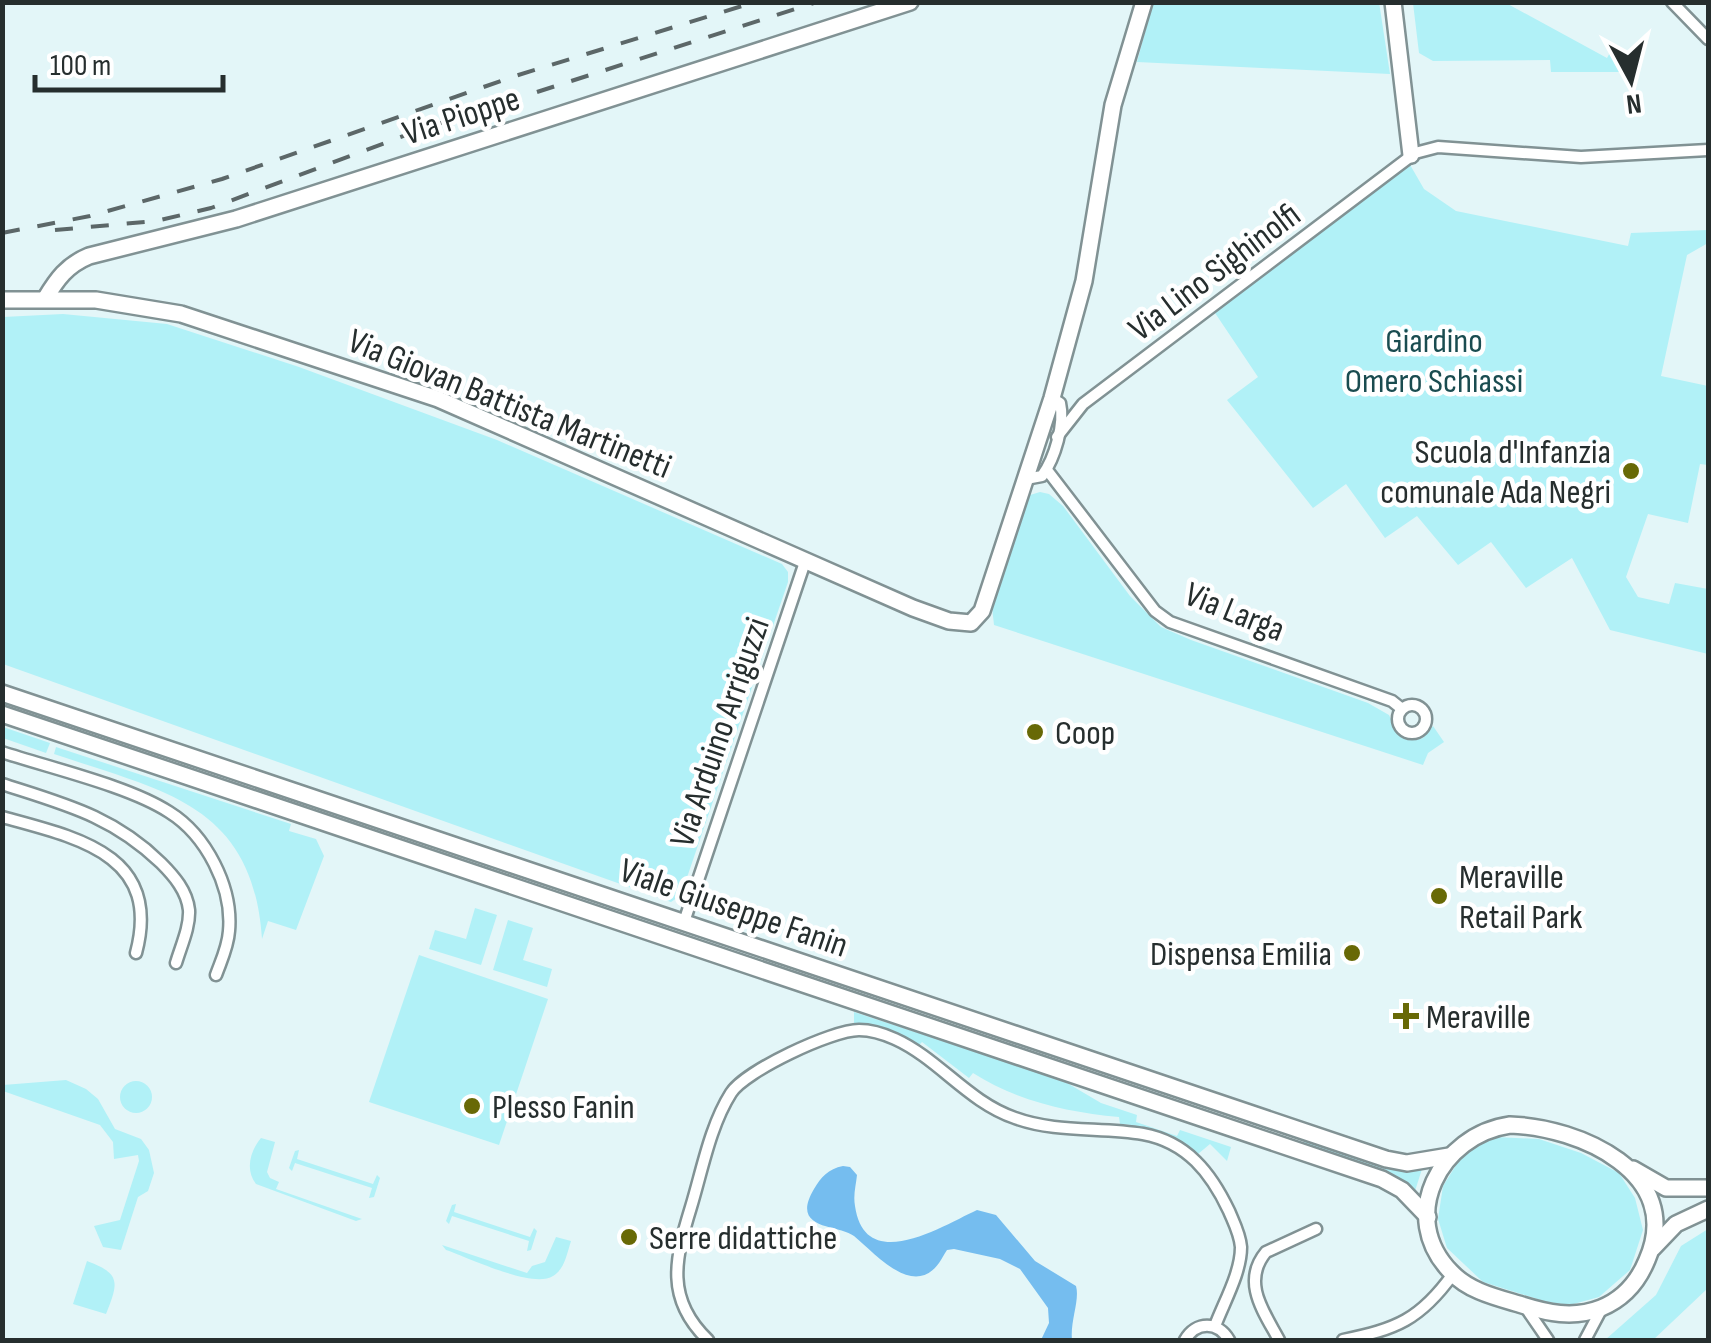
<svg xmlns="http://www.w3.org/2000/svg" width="1711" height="1343" font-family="'Sofia Sans Condensed',sans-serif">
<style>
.green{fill:#b1f1f7}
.water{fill:#75bdef}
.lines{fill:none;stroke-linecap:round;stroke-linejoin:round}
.street-casing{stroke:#819294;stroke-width:15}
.secondary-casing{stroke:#819294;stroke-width:20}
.street{stroke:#fff;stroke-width:10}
.secondary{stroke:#fff;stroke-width:15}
.rail{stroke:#5c6768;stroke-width:4;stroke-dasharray:18 18;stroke-linecap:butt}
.poi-dot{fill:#686906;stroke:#fff;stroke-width:4}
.labels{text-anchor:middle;stroke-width:9;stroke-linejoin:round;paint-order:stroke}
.street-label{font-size:35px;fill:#262e2e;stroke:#fff}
.park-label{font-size:35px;fill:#1a4c50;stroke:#fff}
.poi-label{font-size:35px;fill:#262e2e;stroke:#fff;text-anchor:start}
</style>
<rect width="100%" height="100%" fill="#e3f6f8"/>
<g class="green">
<polygon points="1379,2 1390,74 1137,62 1153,3"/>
<polygon points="1413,3 1506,3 1607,58 1612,49 1632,60 1636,72 1551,72 1550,60 1433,61 1419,53"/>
<polygon points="1409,163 1424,189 1456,211 1628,246 1631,233 1708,230 1708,243 1687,255 1661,376 1708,386 1708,465 1700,464 1688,523 1648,514 1626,577 1638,597 1669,604 1675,583 1708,589 1708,654 1610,630 1572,558 1526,588 1491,542 1458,565 1417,516 1385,538 1346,484 1313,508 1227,400 1258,377 1209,304"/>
<polygon points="63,314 167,324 299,367 497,440 782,564 788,572 788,582 681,895 671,902 3,664 3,317"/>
<polygon points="1040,492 1049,494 1063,506 1130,596 1161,627 1191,640 1368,703 1389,715 1398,735 1414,740 1423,738 1433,726 1444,742 1428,753 1423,765 994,625 992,607 1030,495"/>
<polygon points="3,727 50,743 46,753 3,738"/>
<path d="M 56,747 L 291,824 L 289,831 L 316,839 L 324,856 L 296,930 L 268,921 L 262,939 C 253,803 162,791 54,754 Z"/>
<polygon points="475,908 497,915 481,965 429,949 435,930 466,939"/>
<polygon points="508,920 533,928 523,960 552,969 547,987 493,970"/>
<polygon points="419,955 548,999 499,1145 369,1102"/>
<path d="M 854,1012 L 1062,1080 L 1101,1103 L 1137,1115 L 1136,1122 L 1177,1136 L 1180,1130 L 1231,1147 L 1227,1161 L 1210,1144 L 1198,1154 C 1173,1135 1151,1126 1120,1124 L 1119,1117 C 1067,1112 1017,1101 973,1073 L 969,1078 L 922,1042 L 917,1047 C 896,1032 880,1026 854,1025 Z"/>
<polygon points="66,1080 86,1089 98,1099 115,1129 141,1139 149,1150 154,1173 148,1191 138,1197 121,1250 103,1247 94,1226 120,1220 139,1161 138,1155 114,1159 113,1142 100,1125 3,1091 3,1085"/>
<circle cx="136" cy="1097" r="16"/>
<polygon points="1495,1137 1539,1139 1581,1153 1619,1173 1635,1198 1643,1230 1630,1270 1599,1297 1570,1305 1547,1302 1483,1282 1447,1248 1438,1219 1443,1186 1463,1154"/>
<path d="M 261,1138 L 275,1142 L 267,1172 L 270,1178 L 279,1182 L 276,1189 L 362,1219 L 356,1221 L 256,1184 C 245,1170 250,1151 261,1138 Z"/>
<polygon points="1305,1139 1402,1170 1422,1169 1415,1191 1391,1173 1303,1143"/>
<polygon points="299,1150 297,1159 373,1184 377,1175 380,1178 374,1197 369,1198 372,1188 295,1163 292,1171 289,1168 295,1151"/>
<polygon points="456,1204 454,1212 530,1237 534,1228 537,1231 531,1250 527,1251 529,1241 452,1216 449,1224 446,1221 452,1205"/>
<polygon points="1708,1229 1708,1288 1653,1340 1605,1340 1656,1295 1681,1246"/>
<path d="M 556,1237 L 571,1241 C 567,1253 565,1269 553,1276 C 532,1289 470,1258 446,1250 L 442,1245 L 527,1273 L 532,1266 L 545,1262 Z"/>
<path d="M 87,1261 C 122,1274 118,1283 106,1314 L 73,1304 Z"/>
</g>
<path class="water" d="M 843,1166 L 850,1167 L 857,1175 C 856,1185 853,1195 855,1206 C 865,1276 944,1225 977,1210 L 996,1215 L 1035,1261 L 1076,1286 C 1080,1300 1070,1321 1072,1340 L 1041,1340 L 1049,1323 L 1048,1308 L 1020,1269 L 1000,1259 L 954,1249 L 947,1250 C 944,1254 942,1259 939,1263 C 913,1299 875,1253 854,1236 C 839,1224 789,1231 814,1189 C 821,1177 828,1169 843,1166 Z"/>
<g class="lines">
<defs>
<g id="street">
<polyline points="1672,2 1708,39"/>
<polyline points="1057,437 1083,404 1415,153 1438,147 1581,157 1708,150"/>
<polyline points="1047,470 1155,611 1170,622 1392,701 1402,709"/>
<path d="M 1026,479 L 1042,476 C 1055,458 1065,424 1060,403 L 1052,398"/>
<circle cx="1412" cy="719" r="14"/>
<path d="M 2,752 C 50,768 129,786 169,812 C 206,835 233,887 229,931 C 228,947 221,961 216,975"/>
<path d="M 2,784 C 64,804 113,816 161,863 C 174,876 187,891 189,910 C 190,927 181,946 176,963"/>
<path d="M 2,817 C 79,838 162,855 136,953"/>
<polyline points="684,922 806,559"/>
<polyline points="1526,1308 1548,1340"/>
<path d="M 708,1340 C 665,1299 675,1259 691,1207 C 702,1171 710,1126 731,1093 C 745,1071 832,1030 859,1030 C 871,1030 884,1034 895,1039 C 939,1059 968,1102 1015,1118 C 1056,1133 1100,1127 1143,1134 C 1187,1142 1211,1173 1229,1211 C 1234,1223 1240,1234 1241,1247 C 1241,1273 1224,1302 1215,1326"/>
<path d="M 1185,1340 C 1196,1321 1218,1321 1229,1340"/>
<path d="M 1279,1340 C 1264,1312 1241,1282 1266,1252 L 1316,1229"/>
<path d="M 1343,1340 C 1396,1329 1420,1320 1453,1274"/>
<polyline points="1585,1340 1602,1308"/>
</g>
<g id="secondary">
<polyline points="1393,2 1411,155"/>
<path d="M 45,299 C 57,279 67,265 89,256 L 236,219 L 910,2"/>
<polyline points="2,300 96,300 181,314 438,399 913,608 949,621 971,623 982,611 1052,398 1084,281 1113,105 1144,2"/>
<polyline points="2,693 1386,1159 1407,1163 1449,1156"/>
<polyline points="2,714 1382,1179 1402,1190 1428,1217"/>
<path d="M 1510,1125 C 1579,1127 1685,1173 1647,1260 C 1638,1282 1623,1299 1601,1308 C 1573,1319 1547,1313 1519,1304 C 1495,1297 1469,1291 1451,1272 C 1397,1217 1440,1135 1510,1125 Z"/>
<polyline points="1633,1169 1666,1188 1708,1188"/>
<polyline points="1653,1248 1676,1224 1708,1209"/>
</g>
</defs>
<use href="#street" class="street-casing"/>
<use href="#secondary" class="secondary-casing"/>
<use href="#street" class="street"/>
<use href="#secondary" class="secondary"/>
<g class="rail">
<polyline points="55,230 156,221 211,208 425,128 817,2"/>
<polyline points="2,233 90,216 222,179 512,77 755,2"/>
</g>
</g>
<g class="poi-dot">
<circle cx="1631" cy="471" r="10"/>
<circle cx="1035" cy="732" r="10"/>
<circle cx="1439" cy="896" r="10"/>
<circle cx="1352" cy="953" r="10"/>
<path d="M1401 1001h10v10h10v10h-10v10h-10v-10h-10v-10h10z"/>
<circle cx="472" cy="1106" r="10"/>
<circle cx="629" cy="1237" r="10"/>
</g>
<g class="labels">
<g class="street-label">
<text transform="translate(461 115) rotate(-18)" y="12">Via Pioppe</text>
<text transform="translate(1214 271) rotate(-37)" y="12">Via Lino Sighinolfi</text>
<text transform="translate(510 403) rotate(22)" y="12">Via Giovan Battista Martinetti</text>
<text transform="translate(1235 611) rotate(22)" y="12">Via Larga</text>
<text transform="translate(719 732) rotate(-71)" y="12">Via Arduino Arriguzzi</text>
<text transform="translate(734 907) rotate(19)" y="12">Viale Giuseppe Fanin</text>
</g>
<g class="park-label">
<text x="1434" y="352">Giardino<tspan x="1434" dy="40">Omero Schiassi</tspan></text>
</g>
<g class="poi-label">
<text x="1611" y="463" text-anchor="end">Scuola d'Infanzia<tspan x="1611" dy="40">comunale Ada Negri</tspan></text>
<text x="1055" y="744">Coop</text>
<text x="1459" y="888">Meraville<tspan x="1459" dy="40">Retail Park</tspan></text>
<text x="1332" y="965" text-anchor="end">Dispensa Emilia</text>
<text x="1426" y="1028">Meraville</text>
<text x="492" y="1118">Plesso Fanin</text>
<text x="649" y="1249">Serre didattiche</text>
</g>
</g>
<rect width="1711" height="1343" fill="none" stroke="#262e2e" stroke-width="10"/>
<g transform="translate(1631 80) rotate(173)" stroke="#ffffff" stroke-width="8" paint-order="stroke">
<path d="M0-8L18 38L0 25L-18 38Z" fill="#262e2e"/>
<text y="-15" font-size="28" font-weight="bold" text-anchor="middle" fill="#262e2e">N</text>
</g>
<path d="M35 75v15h188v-15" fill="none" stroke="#262e2e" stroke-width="5"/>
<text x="50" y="75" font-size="30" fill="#262e2e" stroke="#ffffff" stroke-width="8" paint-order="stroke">100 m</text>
</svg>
